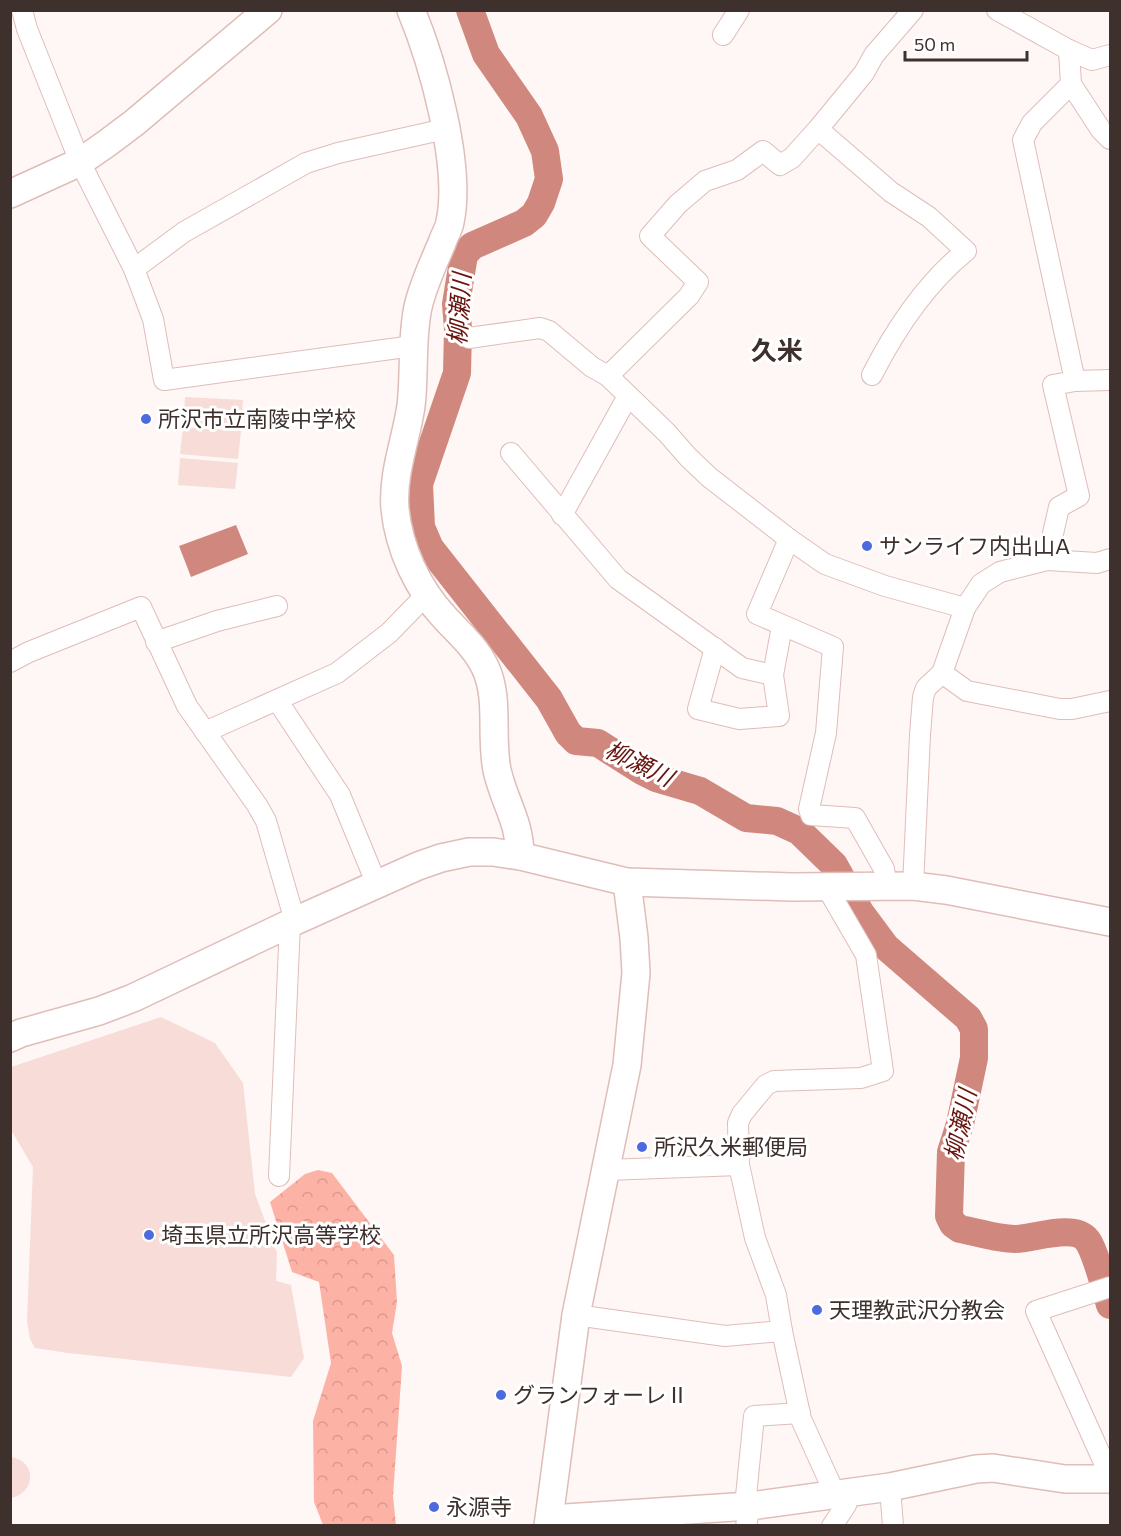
<svg xmlns="http://www.w3.org/2000/svg" width="1121" height="1536" font-family="Commissioner,'Noto Sans JP',sans-serif">
<style>
.grass{fill:#f7dcd8}
.forest{fill:url(#forest-crowns)}
.water{fill:#d0887e}
.lines{fill:none;stroke-linecap:round;stroke-linejoin:round}
.river{stroke:#d0887e;stroke-width:28}
.street-casing{stroke:#dfbdb8;stroke-width:22}
.secondary-casing{stroke:#dfbdb8;stroke-width:30}
.street{stroke:#fff;stroke-width:20}
.secondary{stroke:#fff;stroke-width:27}
.poi-dot{fill:#4b6bdf;stroke:#fff;stroke-width:2}
.labels{text-anchor:middle;stroke-width:6;stroke-linejoin:round;paint-order:stroke}
.poi-label{font-size:22px;fill:#3d302d;stroke:#fff;text-anchor:start}
.water-label{font-size:24px;font-style:italic;fill:#69140e;stroke:#fff}
.quarter-label{font-size:26px;font-weight:bold;fill:#3d302d;stroke:#fff}
</style>
<defs>
<pattern id="forest-crowns" width="20" height="18" patternUnits="userSpaceOnUse" patternTransform="scale(1.5)"><rect width="20" height="18" fill="#fdb2a6"/><path d="M2 6a3 3 0 1 1 6 0M12 15a3 3 0 1 1 6 0" fill="none" stroke="#da998f"/></pattern>
</defs>
<rect width="100%" height="100%" fill="#fef7f5"/>
<g class="grass">
<polygon points="185,397 243,400 241,427 184,423"/>
<polygon points="183,427 241,431 238,459 180,454"/>
<polygon points="180,458 238,463 235,489 178,485"/>
<polygon points="161,1017 215,1043 243,1083 255,1194 277,1253 276,1281 291,1285 304,1358 291,1377 68,1353 35,1348 30,1339 27,1321 33,1167 11,1130 11,1067"/>
<path d="M 11,1457 C 37,1461 36,1493 11,1498 Z"/>
</g>
<polygon class="forest" points="318,1170 332,1173 394,1255 397,1302 392,1333 402,1366 393,1496 396,1525 323,1525 314,1502 313,1421 331,1363 319,1282 292,1272 270,1202 305,1174"/>
<polygon class="water" points="236,525 248,554 191,577 179,546"/>
<g class="lines">
<path class="river" d="M 470,10 L 486,54 L 529,116 L 545,151 L 549,179 L 541,203 L 534,215 L 524,223 L 472,246 L 464,255 L 456,304 L 458,329 L 457,373 L 419,484 L 421,527 L 430,548 L 549,699 L 568,733 L 576,741 L 598,743 L 642,771 L 656,778 L 700,791 L 746,818 L 777,821 L 799,831 L 834,865 L 860,912 L 886,947 L 968,1018 L 974,1029 L 974,1058 L 960,1124 L 951,1152 L 949,1216 L 953,1224 L 960,1229 C 977,1232 997,1239 1015,1239 C 1032,1239 1074,1223 1087,1240 C 1095,1250 1106,1291 1110,1305"/>
<defs>
<g id="street">
<polyline points="22,10 27,29 80,162 134,269 153,319 164,380 413,346"/>
<polyline points="997,10 1069,50 1092,60 1110,55"/>
<polyline points="723,35 739,10"/>
<polyline points="1069,50 1071,84 1101,130 1110,139"/>
<polyline points="134,269 184,232 306,163 338,153 445,129"/>
<polyline points="469,338 540,328 549,331 592,367 608,376 667,433 688,457 709,477 789,539 825,564 885,586 965,608"/>
<path d="M 872,375 C 896,328 925,284 966,251 L 929,217 L 891,192 L 818,129 L 864,73 L 874,55 L 913,10"/>
<polyline points="608,376 689,296 698,282 650,236 678,204 705,181 737,170 763,151 780,165 792,158 818,129"/>
<polyline points="1075,381 1110,380"/>
<polyline points="511,453 618,579 742,668 773,675"/>
<polyline points="562,515 628,396"/>
<polyline points="789,539 757,614 833,647 826,733 809,809 811,815 855,818 884,869 887,886"/>
<polyline points="1047,560 1097,563 1110,559"/>
<polyline points="156,642 217,621 277,606"/>
<polyline points="715,648 698,709 739,719 779,716 773,675 782,626"/>
<polyline points="10,662 29,652 141,607 187,706 257,805 266,821 295,921"/>
<polyline points="942,673 967,691 1060,709 1072,709 1110,701"/>
<polyline points="277,700 340,795 377,885"/>
<polyline points="205,732 337,673 389,633 426,595"/>
<polyline points="826,886 866,955 883,1071 861,1078 774,1081 766,1085 742,1114 738,1123 739,1165 755,1238 776,1295 782,1331 801,1419 835,1494"/>
<polyline points="913,886 920,735 923,697 926,688 942,673 965,608 981,584 1000,572 1047,560 1059,507 1079,496 1053,385 1075,381 1023,140 1032,123 1071,84"/>
<polyline points="607,1170 739,1165"/>
<polyline points="279,1176 290,923"/>
<polyline points="1110,1287 1036,1311 1110,1476"/>
<polyline points="576,1315 725,1336 782,1331"/>
<polyline points="890,1487 893,1526"/>
<polyline points="745,1506 754,1416 800,1413"/>
<polyline points="746,1526 750,1506"/>
<polyline points="832,1526 846,1505 850,1492"/>
</g>
<g id="secondary">
<path d="M 411,10 C 433,63 462,166 450,222 C 449,229 444,236 442,243 C 433,264 423,285 418,307 C 411,340 415,373 411,406 C 406,440 392,474 395,509 C 399,549 418,589 445,618 C 459,633 476,648 485,667 C 500,698 490,736 497,770 C 504,802 520,821 520,856"/>
<polyline points="10,194 80,162 106,144 134,123 268,10"/>
<polyline points="10,1038 21,1033 99,1011 133,998 295,921 418,866 441,858 469,852 493,852 520,856 627,882 792,887 913,886 946,890 1110,922"/>
<polyline points="550,1519 750,1506 890,1487 976,1469 993,1468 1065,1479 1110,1479"/>
<polyline points="548,1526 576,1315 627,1065 636,973 634,938 627,882"/>
</g>
</defs>
<use href="#street" class="street-casing"/>
<use href="#secondary" class="secondary-casing"/>
<use href="#street" class="street"/>
<use href="#secondary" class="secondary"/>
</g>
<g class="poi-dot">
<circle cx="146" cy="419" r="6"/>
<circle cx="867" cy="546" r="6"/>
<circle cx="642" cy="1147" r="6"/>
<circle cx="149" cy="1235" r="6"/>
<circle cx="817" cy="1310" r="6"/>
<circle cx="501" cy="1395" r="6"/>
<circle cx="434" cy="1507" r="6"/>
</g>
<g class="labels">
<g class="poi-label">
<text x="158" y="427">所沢市立南陵中学校</text>
<text x="879" y="554">サンライフ内出山A</text>
<text x="654" y="1155">所沢久米郵便局</text>
<text x="161" y="1243">埼玉県立所沢高等学校</text>
<text x="829" y="1318">天理教武沢分教会</text>
<text x="513" y="1403">グランフォーレⅡ</text>
<text x="446" y="1515">永源寺</text>
</g>
<g class="water-label">
<text transform="translate(460 309) rotate(-86)" y="8">柳瀬川</text>
<text transform="translate(639 764) rotate(26)" y="8">柳瀬川</text>
<text transform="translate(961 1125) rotate(-78)" y="8">柳瀬川</text>
</g>
<g class="quarter-label">
<text x="777" y="360">久米</text>
</g>
</g>
<rect width="1121" height="1536" fill="none" stroke="#3d302d" stroke-width="24"/>
<path d="M905 51v9h122v-9" fill="none" stroke="#3d302d" stroke-width="3"/>
<text x="914" y="51" font-size="18" fill="#3d302d" stroke="#ffffff" stroke-width="4.5" paint-order="stroke">50 m</text>
</svg>
